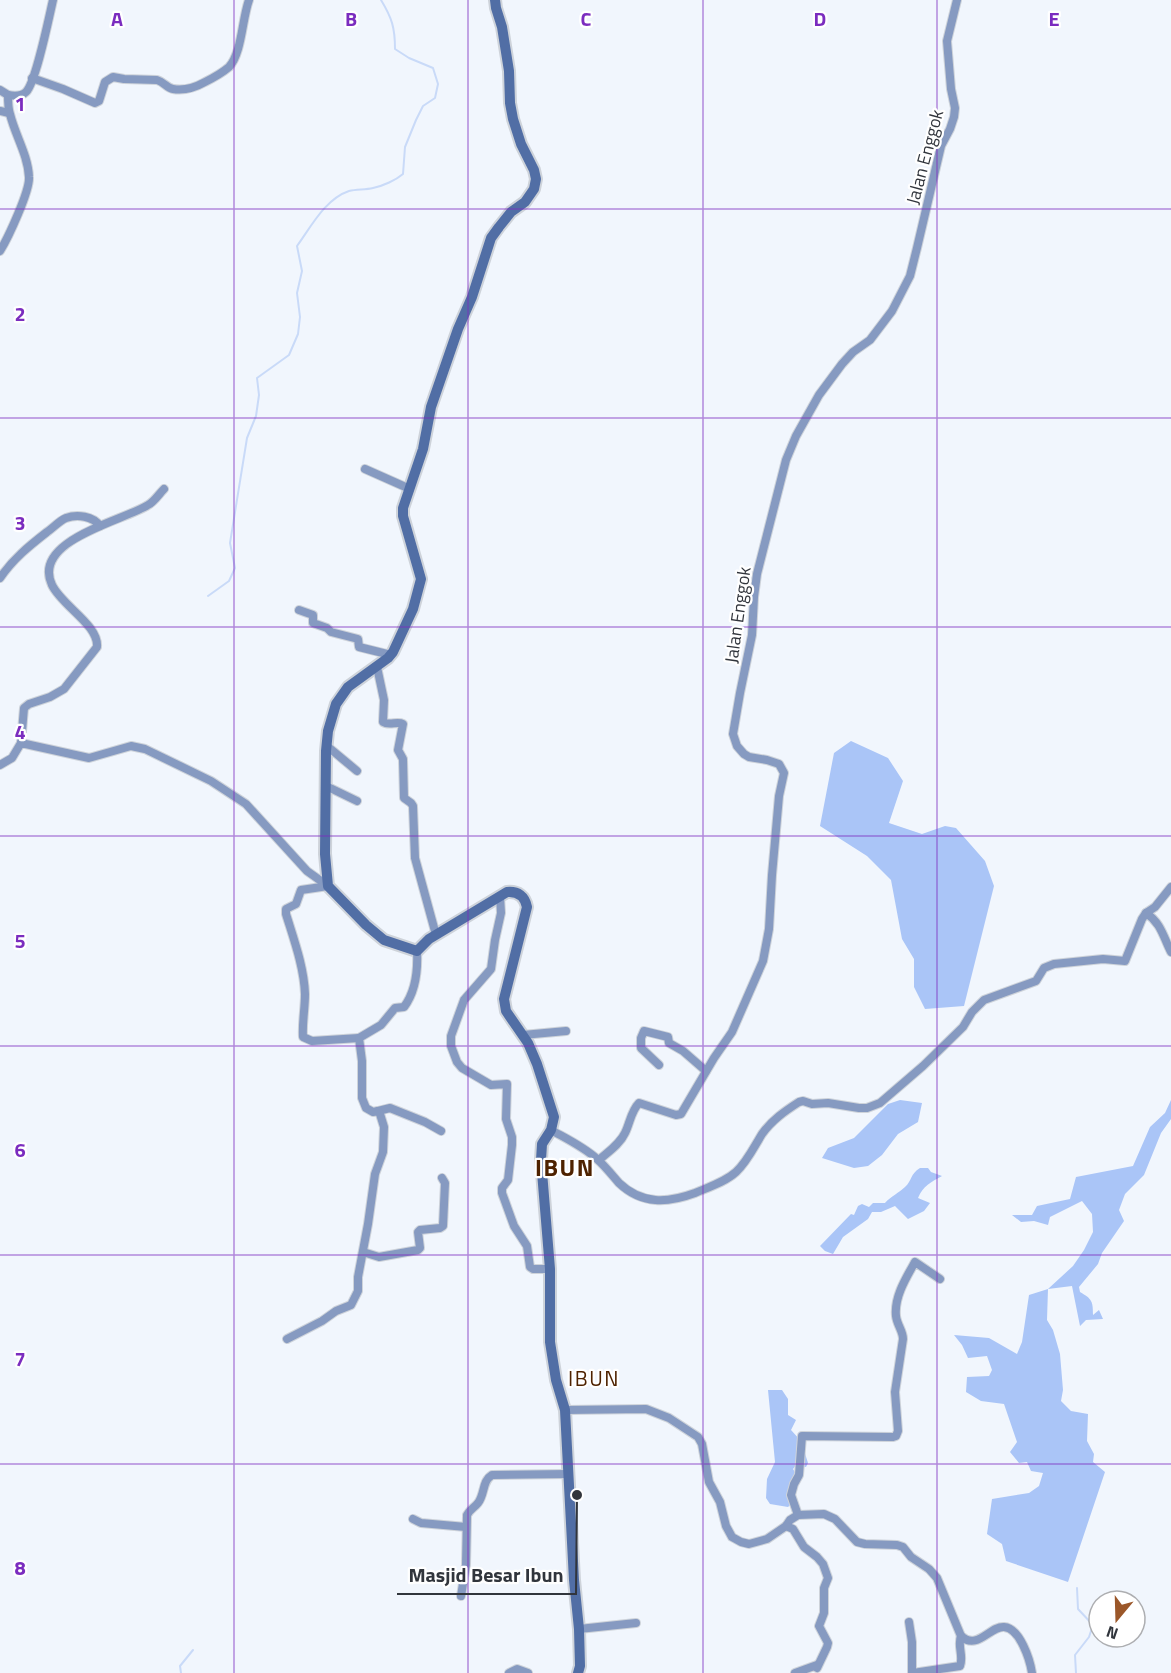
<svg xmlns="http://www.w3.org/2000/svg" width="1171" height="1673" font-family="'Titillium Web',sans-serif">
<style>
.forest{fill:#aac5f7}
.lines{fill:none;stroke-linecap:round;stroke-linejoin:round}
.stream{stroke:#c9daf8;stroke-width:2}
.minor-casing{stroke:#ced3da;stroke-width:10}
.secondary-casing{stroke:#ced3da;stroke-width:14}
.minor{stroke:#869ac1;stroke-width:8}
.secondary{stroke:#516ea5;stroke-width:10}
.grid{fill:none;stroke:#7b2cbf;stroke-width:1.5;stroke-opacity:0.55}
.labels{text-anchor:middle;stroke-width:4.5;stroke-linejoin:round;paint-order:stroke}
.street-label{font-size:18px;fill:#31353c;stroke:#fff}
.quarter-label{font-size:21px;letter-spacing:1.5px;fill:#4e2200;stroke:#fff}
.district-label{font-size:24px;font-weight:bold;letter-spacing:1.5px;fill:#4e2200;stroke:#fff}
.grid-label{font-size:20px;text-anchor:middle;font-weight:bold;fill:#7b2cbf;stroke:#fff;stroke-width:4.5;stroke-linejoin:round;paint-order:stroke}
.leader{fill:none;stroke:#31353c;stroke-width:2}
.callout-dot{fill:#31353c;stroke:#fff;stroke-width:2}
.callout-label{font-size:20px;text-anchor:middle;font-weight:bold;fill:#31353c;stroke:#fff;stroke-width:4.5;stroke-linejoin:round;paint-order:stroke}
</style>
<rect width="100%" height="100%" fill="#f1f6fd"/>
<g class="forest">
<polygon points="851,741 888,758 903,781 889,823 922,834 945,826 956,828 985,861 994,886 964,1006 925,1009 914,987 914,959 902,939 891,880 867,856 820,826 834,753"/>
<polygon points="900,1100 922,1103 918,1122 898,1134 882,1155 868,1166 854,1168 822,1158 828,1148 854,1138 888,1104"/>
<path d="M 1171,1100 L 1171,1119 L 1161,1133 L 1144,1175 L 1125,1194 L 1119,1210 L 1124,1221 L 1102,1253 L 1098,1264 L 1079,1287 L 1080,1292 C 1092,1299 1093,1301 1093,1315 L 1099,1310 L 1103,1319 L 1086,1320 L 1080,1326 L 1072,1286 L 1048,1289 L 1047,1320 L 1053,1330 L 1060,1354 L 1063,1390 L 1061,1401 L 1071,1411 L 1088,1414 L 1087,1441 L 1094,1454 L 1093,1462 L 1105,1472 L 1068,1582 L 1006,1561 L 1002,1544 L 987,1534 L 992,1499 L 1029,1493 L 1039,1486 L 1043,1473 L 1031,1471 L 1027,1462 L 1019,1463 L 1010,1452 L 1017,1442 L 1004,1404 L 981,1401 L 966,1392 L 967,1377 L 989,1376 L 992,1370 L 987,1356 L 968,1358 L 962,1345 L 954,1335 L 989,1338 L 1017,1354 L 1022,1342 L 1029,1295 L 1048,1289 L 1073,1266 L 1084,1250 L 1093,1232 L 1092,1214 L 1082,1201 L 1050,1217 L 1048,1225 L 1034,1221 L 1021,1222 L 1012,1215 L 1032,1215 L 1037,1206 L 1070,1199 L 1076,1177 L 1133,1166 L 1150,1127 L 1165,1113 Z"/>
<path d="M 920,1168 L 928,1168 L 931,1172 L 942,1176 C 931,1182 923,1186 918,1198 L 930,1203 L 924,1211 L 908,1219 L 895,1206 L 881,1212 L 872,1212 L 868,1219 L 843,1237 L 833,1254 L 825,1251 L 820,1246 L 851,1214 L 854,1215 L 858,1206 L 862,1204 L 869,1207 L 873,1203 L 885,1203 C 891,1196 899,1193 905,1187 C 912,1181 910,1174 920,1168 Z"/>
<polygon points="768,1390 782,1390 788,1399 788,1415 796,1420 791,1430 801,1441 808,1463 806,1467 796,1465 793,1469 799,1479 791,1504 788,1507 770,1504 766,1498 767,1479 775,1462"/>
</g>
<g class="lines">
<g class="stream">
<path d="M 208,596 L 229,581 L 235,568 L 230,543 L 247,438 L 256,416 L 259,395 L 257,378 L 289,355 L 298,334 L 300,317 L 297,293 L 302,271 L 297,246 C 311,227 325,199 349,191 C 357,189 365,190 373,188 C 383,186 396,180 403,174 L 405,147 L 416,120 L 423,106 L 435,98 L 438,84 L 433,68 L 409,58 L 395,49 C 395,28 392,18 381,0"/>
<polyline points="181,1673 180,1666 193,1650"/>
<polyline points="1076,1673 1075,1655 1089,1637 1093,1625 1078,1609 1077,1588"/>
</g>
<defs>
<g id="minor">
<path d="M 32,78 L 63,89 L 95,103 L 99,101 L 105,82 L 113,77 L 124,79 L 157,80 C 164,82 167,88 173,89 C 184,91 196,87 205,82 C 213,78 222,73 229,67 C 242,53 242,19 249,0"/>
<path d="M 0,90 L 8,95 C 8,101 8,108 10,114 C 15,135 28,155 29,177 C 30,191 8,238 0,251"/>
<path d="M 8,95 C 14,96 22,96 26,92 C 36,82 49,17 53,0"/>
<polyline points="0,111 9,113"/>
<polyline points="365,469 410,489"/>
<path d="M 0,578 C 13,559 29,546 47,532 C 53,528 59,521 66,518 C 77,514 93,516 100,526"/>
<polyline points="299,610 313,615 313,623 327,628 331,632 358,639 359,647 391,655"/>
<path d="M 377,667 L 384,700 L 383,722 C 389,726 397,721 403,724 L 398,750 L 403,759 L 404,798 L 411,803 L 413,806 L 415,858 L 436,935"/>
<path d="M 21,743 L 24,708 L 29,704 L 50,697 L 64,689 L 97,647 C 99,625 62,606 52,585 C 31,540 123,521 148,505 C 154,502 159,494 164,489"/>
<polyline points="327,746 357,771"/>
<polyline points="0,765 12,758 21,743 89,758 131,746 145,749 211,781 246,804 307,871 328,886"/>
<polyline points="326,786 357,801"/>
<path d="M 328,886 L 301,890 L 296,904 L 286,909 L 286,914 C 294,940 304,967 305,994 C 305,1009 302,1023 303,1037 L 312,1041 L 359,1038"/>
<polyline points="500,896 501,913 495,940 491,969 464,1000 451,1036 451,1046 457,1062 462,1068 491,1085 507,1084 506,1119 512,1137 512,1145 508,1180 502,1188 502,1193 514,1226 527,1246 530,1267 533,1269 550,1269"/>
<path d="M 1146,913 C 1161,923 1163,936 1171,952"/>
<polyline points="523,1035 566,1031"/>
<polyline points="659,1065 641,1048 641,1038 644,1031 668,1037 669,1043 683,1051 706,1071"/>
<polyline points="378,1111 390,1108 425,1122 441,1131"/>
<path d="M 551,1130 C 567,1139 584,1147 597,1159 C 605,1166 612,1175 619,1183 C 642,1205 668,1203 695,1193 C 709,1187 725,1182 736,1172 C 747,1162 754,1147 762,1134 C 772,1120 785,1111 799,1102 L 803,1101 L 812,1104 L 828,1103 L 859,1108 L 867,1108 L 880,1103 L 923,1066 L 963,1027 L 972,1012 L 984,1000 L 1036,981 L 1044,968 L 1054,964 L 1103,959 L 1125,961 L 1142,919 L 1146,913 L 1155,907 L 1171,887"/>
<path d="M 599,1160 C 608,1152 620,1144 625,1133 C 630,1123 631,1111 639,1103 L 676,1115 L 681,1114 L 714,1058 L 732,1032 L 763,961 L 769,929 L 772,875 L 779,796 L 784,773 L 779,764 L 767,760 L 749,757 L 744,754 L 737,746 L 733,734 L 740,693 L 752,635 L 754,597 L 757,574 L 786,460 L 796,436 L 819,395 L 842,364 L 853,352 L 870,340 L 892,311 L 910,276 L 917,248 L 941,146 L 950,129 L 954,117 L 955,108 L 951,89 L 947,41 L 957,0"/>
<polyline points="363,1252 379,1257 418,1250 420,1248 418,1232 420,1230 440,1228 443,1226 445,1183 442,1178"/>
<path d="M 287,1339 L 322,1321 L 336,1311 L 351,1305 L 358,1291 L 358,1277 L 368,1224 L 375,1174 L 383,1152 L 384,1127 L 380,1114 L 378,1111 L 373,1112 L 366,1108 L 362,1098 L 362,1061 L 359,1038 L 381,1025 L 395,1008 L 404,1007 C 416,991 418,971 417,951"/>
<path d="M 565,1410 L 646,1409 L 669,1418 L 698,1437 L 702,1444 L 709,1482 L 720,1502 L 726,1526 L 732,1537 L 741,1542 L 749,1544 L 767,1539 L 786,1526 L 790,1520 L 798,1515 L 824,1514 L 835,1519 L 857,1542 L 865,1544 L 897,1545 L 903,1547 L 911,1557 L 929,1569 L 937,1578 L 961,1636 C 977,1651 990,1626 1004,1627 C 1020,1628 1030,1660 1032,1673"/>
<path d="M 798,1515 L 791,1495 L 794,1484 L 799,1475 L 802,1436 L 893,1437 L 896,1436 L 898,1431 L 895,1392 L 903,1339 C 903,1331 897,1325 896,1316 C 894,1297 906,1278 915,1262 L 940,1279"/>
<polyline points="413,1519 421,1523 466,1527"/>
<polyline points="786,1526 793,1529 804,1547 817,1557 823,1564 828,1578 824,1588 824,1613 819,1626 828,1643 827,1647 817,1668"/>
<path d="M 461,1596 L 466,1565 L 467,1515 C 470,1509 474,1508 478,1503 C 485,1494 482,1481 492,1475 L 568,1474"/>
<polyline points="909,1622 912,1642 912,1673"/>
<polyline points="579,1629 636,1623"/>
<polyline points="509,1673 517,1669 528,1673"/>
<polyline points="795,1673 817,1665"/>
<path d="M 913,1673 L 960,1666 C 964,1656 957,1646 961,1636"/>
</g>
<path id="secondary" d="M 495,0 L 496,8 L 502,27 L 509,71 L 510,103 L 513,119 L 521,144 L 534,170 L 536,179 L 534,189 L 525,202 L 511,212 L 499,227 L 491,238 L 472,297 L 458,329 L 431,407 L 423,449 L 403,508 L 403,516 L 421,579 L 413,609 L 393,652 L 388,658 L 348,687 L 336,704 L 328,731 L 326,751 L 325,854 L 328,886 L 366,925 L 384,940 L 417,951 L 429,939 L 507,892 C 518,891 525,896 527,907 L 504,999 L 506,1011 L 528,1043 L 537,1064 L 554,1117 L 551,1130 L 542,1144 L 541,1160 L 550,1269 L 550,1342 L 556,1380 L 565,1410 L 574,1580 L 579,1629 L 580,1666 L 578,1673"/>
</defs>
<use href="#minor" class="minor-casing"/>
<use href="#secondary" class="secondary-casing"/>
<use href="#minor" class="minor"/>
<use href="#secondary" class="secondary"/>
</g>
<path class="grid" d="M 234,0 L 234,1673M 468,0 L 468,1673M 703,0 L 703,1673M 937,0 L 937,1673M 0,209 L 1171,209M 0,418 L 1171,418M 0,627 L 1171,627M 0,836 L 1171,836M 0,1046 L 1171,1046M 0,1255 L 1171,1255M 0,1464 L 1171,1464"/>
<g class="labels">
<g class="street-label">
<text transform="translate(925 157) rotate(-75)" y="6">Jalan Enggok</text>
<text transform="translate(738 615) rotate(-82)" y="6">Jalan Enggok</text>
</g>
<g class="quarter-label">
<text x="594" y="1386">IBUN</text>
</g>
<g class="district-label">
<text x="565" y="1176">IBUN</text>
</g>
</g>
<g class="grid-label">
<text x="117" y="26">A</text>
<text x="351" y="26">B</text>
<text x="586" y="26">C</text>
<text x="820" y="26">D</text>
<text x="1054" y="26">E</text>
<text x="20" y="111">1</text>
<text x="20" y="321">2</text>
<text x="20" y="530">3</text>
<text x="20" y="739">4</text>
<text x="20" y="948">5</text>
<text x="20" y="1157">6</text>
<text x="20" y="1366">7</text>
<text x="20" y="1575">8</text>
</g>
<path class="leader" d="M577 1495L576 1594H397"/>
<circle class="callout-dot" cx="577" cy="1495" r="6"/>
<g class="callout-label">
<text x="486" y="1582">Masjid Besar Ibun</text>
</g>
<g transform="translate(1117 1619) rotate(199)"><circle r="28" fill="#ffffff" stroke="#adaeb1" stroke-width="1.5"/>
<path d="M0-4.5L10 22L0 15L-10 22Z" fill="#9b5729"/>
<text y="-9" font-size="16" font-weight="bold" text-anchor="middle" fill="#31353c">N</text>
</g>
</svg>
